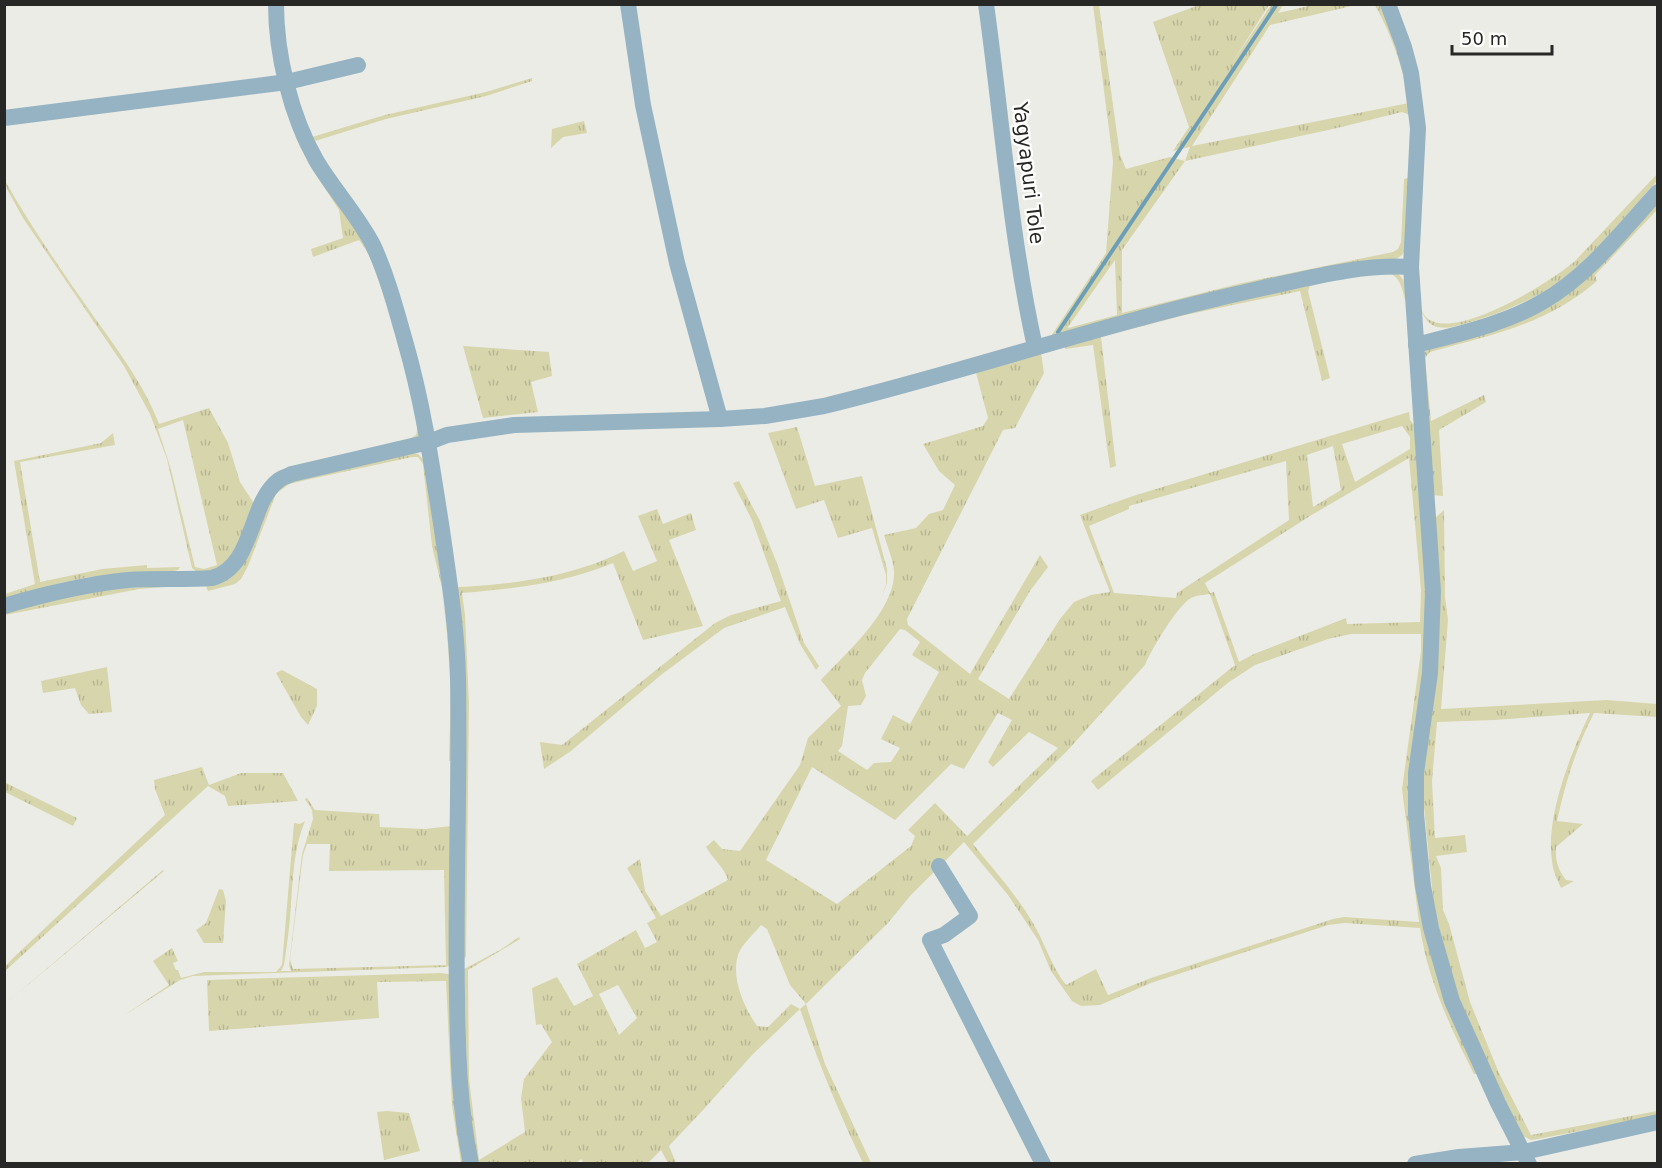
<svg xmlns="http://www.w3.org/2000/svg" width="1662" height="1168" font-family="'DejaVu Sans',sans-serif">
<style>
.grass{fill:url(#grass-tufts);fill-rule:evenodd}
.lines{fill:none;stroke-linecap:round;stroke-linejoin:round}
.stream{stroke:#6c9fb7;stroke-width:4}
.minor{stroke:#95b3c2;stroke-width:16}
.labels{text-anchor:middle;stroke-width:4.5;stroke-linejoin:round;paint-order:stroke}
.street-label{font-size:20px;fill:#272725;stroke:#fffffe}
</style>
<defs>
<pattern id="grass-tufts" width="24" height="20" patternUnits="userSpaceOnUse" patternTransform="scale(1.5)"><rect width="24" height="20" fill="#d7d5ab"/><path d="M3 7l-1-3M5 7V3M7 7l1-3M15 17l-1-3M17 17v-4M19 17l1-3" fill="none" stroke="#b9b793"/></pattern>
</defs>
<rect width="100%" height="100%" fill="#ecece7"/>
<g class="grass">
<path d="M 1093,5 L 1099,5 L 1120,155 L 1126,169 L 1170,157 L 1185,161 L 1190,147 L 1173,151 L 1189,127 L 1153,22 L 1199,5 L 1269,5 L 1230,66 L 1271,5 L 1283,5 L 1278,13 L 1313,5 L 1356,5 L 1270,25 L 1192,146 L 1409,103 C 1403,67 1392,36 1375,5 L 1384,5 L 1401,52 L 1412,115 L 1406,249 L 1402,255 L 1396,259 L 1051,336 L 1106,253 L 1113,161 ZM 1402,112 L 1410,115 L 1411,128 L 1408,178 L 1404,179 L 1401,242 L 1398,249 L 1393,252 L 1242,283 L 1122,313 L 1122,250 L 1185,161 L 1333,129 ZM 1115,260 L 1117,315 L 1068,328 L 1068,327 Z"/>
<path d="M 278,78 L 279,84 L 284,86 C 291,111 298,136 311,158 C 328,187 350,213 366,242 C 393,296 409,366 422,425 L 420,435 L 413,442 L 288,469 L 287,467 L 408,440 L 416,435 C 424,416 380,274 367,252 C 365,248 362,244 359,240 L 313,257 L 311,249 L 343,238 L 339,210 L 311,167 L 296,138 L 279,84 L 67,113 L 67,107 Z"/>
<polygon points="532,78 532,81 486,96 386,119 315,141 312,137 385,115 486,92"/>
<polygon points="584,121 587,133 563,137 551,148 552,129"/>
<path d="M 1657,174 L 1657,181 C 1625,216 1595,255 1557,283 C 1530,302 1496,315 1464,324 C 1440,331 1426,330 1419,303 C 1422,311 1424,318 1432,321 C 1463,336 1551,282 1575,261 Z"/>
<path d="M 4,179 C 30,225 61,270 92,314 C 116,348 144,384 159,424 L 209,408 L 228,443 L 240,482 L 255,505 L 231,559 L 211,571 L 197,572 L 192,568 L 167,459 L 150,414 L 124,366 L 23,218 L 8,191 ZM 183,420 L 217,565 L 204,569 L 195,567 L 170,466 L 158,429 Z"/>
<path d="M 1657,201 L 1657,210 L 1595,275 L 1597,281 C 1546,325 1493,334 1430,352 L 1425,358 L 1431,421 L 1484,395 L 1486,402 L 1439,430 L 1443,496 L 1432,495 L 1423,354 L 1427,350 L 1518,320 Z"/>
<path d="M 1381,269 C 1401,270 1406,280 1409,299 L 1405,300 C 1403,292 1401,280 1393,275 C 1378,265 1328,282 1310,286 L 1308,291 L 1330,378 L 1322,381 L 1300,291 L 1185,315 L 1101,337 L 1116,466 L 1110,468 L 1093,345 L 1065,349 L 1065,344 L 1070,341 L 1229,299 Z"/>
<polygon points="463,346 549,352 552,376 531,382 538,412 483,418"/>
<path d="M 1041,353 L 1044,373 L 1015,428 L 1003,430 L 907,619 L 908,625 L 970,674 L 1040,555 L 1048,567 L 1030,591 L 978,679 L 1009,699 L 1060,619 L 1074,602 L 1091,595 L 1110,592 L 1080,515 L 1133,496 L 1409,412 L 1410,420 L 1416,427 L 1427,589 L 1415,841 L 1478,1074 L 1474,1074 C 1450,1027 1428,980 1420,928 L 1345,923 L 1328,925 L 1151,983 L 1100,1005 L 1081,1006 L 1072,1001 L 1051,971 L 1038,940 L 1008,895 L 964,842 L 910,896 L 888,923 L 806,1004 L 825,1064 L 871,1163 L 863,1163 C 839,1113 818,1062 800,1009 L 752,1055 L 704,1109 L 669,1146 L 676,1163 L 668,1163 L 661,1150 L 648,1163 L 584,1163 L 581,1159 L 575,1164 L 476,1163 L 468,1100 L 464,969 L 500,950 L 519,937 L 520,939 L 468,970 L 469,1079 L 479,1160 L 525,1132 L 521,1098 L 524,1079 L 552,1042 L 541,1024 L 536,1025 L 532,988 L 557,977 L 574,1006 L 593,996 L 577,964 L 636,930 L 645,948 L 657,942 L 647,923 L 656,918 L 627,868 L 640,859 L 645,891 L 661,916 L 728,880 C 724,867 713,859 706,847 L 714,840 L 722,849 L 740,851 L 800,765 L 808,738 L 841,706 L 821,680 C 845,654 896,610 894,571 C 893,559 887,546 884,535 L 916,528 L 929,514 L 943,510 L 955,485 L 939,471 L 923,444 L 983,426 L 988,418 L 975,369 ZM 1402,426 L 1410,437 L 1410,449 L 1355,482 L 1342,444 ZM 1333,446 L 1341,490 L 1313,507 L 1307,455 ZM 1409,458 L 1421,590 L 1420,622 L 1347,624 L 1346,618 L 1254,654 L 1239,662 L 1214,592 L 1210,593 L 1205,583 L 1310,516 ZM 1286,461 L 1289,520 L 1177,593 L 1176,598 L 1114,593 L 1089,526 L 1129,509 L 1129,506 ZM 1210,594 L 1235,665 L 1091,781 L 1098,790 L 1229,682 L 1255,665 L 1328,639 L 1351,634 L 1421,634 L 1421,651 L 1402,789 L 1419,922 L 1344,917 L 1333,919 L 1151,978 L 1108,995 L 1096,969 L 1066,985 C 1051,966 1045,943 1033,923 C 1016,894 993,869 973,844 L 1066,752 L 1145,665 C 1151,650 1178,605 1191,598 C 1197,595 1204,595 1210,594 ZM 900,629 L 905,630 L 920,642 L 912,655 L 939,672 L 910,724 L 893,715 L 881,739 L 900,748 L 891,762 L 874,763 L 867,770 L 838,751 L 842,746 L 848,706 L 861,705 L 866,696 L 862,680 L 865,673 ZM 998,713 L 1012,720 L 988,762 L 993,767 L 1029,732 L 1058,748 L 967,836 L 935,803 L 908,830 L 915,836 L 911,846 L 837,904 L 766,860 L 812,767 L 895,820 L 951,764 L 964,769 ZM 761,925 L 767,929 L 790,985 L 806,1004 L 800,1009 L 791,1004 L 768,1027 L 757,1026 C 744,1007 731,979 738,955 C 741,945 754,934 761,925 ZM 618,985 L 637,1018 L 619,1035 L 599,994 Z"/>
<polygon points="797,427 815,486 862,476 887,569 887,583 881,599 886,584 886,575 872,528 838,538 824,500 796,509 768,433"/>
<polygon points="113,433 115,445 20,462 40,582 102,569 147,565 147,568 180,567 178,570 173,571 89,577 60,583 5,599 5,594 35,584 14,461 101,443"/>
<polygon points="412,453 418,454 424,460 437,545 454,689 453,760 449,761 451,688 447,634 442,588 432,546 423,464 418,457 412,457 306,480 289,484 276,494 248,566 241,579 235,584 208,591 205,584 139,589 5,615 5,610 81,591 220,582 270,498 285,483"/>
<polygon points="739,481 760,521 778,566 804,643 819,666 816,670 800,644 785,607 724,628 661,675 571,751 544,769 540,742 562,745 715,623 731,615 781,601 752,520 733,483"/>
<path d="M 657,509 L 663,524 L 691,513 L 696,530 L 669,540 L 703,626 L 643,640 L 613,563 C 561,584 517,588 462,593 L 465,615 L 469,704 L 466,957 L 463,958 L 458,587 C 494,586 550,579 584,567 C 598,563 611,557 624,551 L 633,571 L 657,561 L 638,516 Z"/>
<path d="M 1444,510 L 1445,597 L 1448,620 L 1441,709 L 1607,700 L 1657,704 L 1657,717 L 1594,713 C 1575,751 1566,781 1557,821 L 1583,824 L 1556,847 C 1555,861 1558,869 1566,880 L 1574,881 L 1561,888 C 1557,879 1553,871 1552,861 C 1545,817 1571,753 1590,713 L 1494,720 L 1437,722 L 1432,781 L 1435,838 L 1465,835 L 1467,852 L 1436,856 L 1441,868 L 1443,910 L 1449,924 L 1470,1002 L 1499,1073 L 1531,1135 L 1657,1111 L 1657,1116 L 1538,1139 L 1531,1140 L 1523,1136 L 1460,1007 L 1434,908 L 1422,787 L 1435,518 Z"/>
<polygon points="107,667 112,712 89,714 81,705 75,688 43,693 41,681"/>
<polygon points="282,670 317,689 317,706 308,725 301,717 276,673"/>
<polygon points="202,767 209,785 241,773 283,773 298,801 228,806 225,796 208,786 5,971 5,967 12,959 165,815 155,789 154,780"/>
<polygon points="4,782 77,818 73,826 5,792"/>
<path d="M 307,798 L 315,810 L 379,814 L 380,827 L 425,829 L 451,826 L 451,965 L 446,967 L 193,976 L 180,980 L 123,1016 L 169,985 L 153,961 L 172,948 L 178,961 L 173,963 L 176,970 L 178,970 L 181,978 L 204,972 L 276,972 L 282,965 L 294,823 L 300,824 L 305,821 C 294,847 293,876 291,904 C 290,924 287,945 284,965 L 281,971 L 291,971 L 289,965 L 302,854 L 313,819 L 312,810 L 305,799 ZM 307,844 L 330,844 L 329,871 L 444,870 L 446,965 L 293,969 L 290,959 L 303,855 Z"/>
<polygon points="163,870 164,871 5,1004"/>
<polygon points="219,889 223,890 226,901 223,943 204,943 196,930 206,923"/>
<polygon points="441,973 449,974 467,1163 461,1163 452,1106 446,981 377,982 379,1018 209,1031 207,980"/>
<polygon points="387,1111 409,1113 420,1151 384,1160 377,1112"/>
</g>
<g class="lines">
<polyline class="stream" points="1058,332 1277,4"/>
<g class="minor">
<path d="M 276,4 C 276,55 291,116 316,160 C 333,189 357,214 373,245 C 387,275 396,309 405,341 C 423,403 432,466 442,530 C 449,579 457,629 458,679 C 460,784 455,890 457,996 C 458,1053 459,1108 471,1164"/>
<polyline points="628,4 643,105 677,263 720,419"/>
<path d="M 986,4 C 1002,119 1010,234 1035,347"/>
<polyline points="1388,4 1404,47 1411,73 1418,128 1411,267 1433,591 1430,673 1416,773 1416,814 1423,886 1431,928 1452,1001 1498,1103 1529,1164"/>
<polyline points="4,118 287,82 358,65"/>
<path d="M 1416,345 C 1458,334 1505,324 1542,302 C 1588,276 1622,231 1658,192"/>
<path d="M 4,606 C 45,594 86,584 128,580 C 156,578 184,580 212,578 C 255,566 248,503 279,480 C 283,477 288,476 292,474 L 429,442 L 447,435 L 514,425 L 720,419 L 765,416 L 824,406 C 968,371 1109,322 1254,290 C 1306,279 1357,264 1411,267"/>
<polyline points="939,866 970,916 944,935 930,940 1043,1164"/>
<polyline points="1415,1164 1459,1157 1524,1152 1658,1122"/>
</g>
</g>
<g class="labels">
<g class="street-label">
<text transform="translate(1029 173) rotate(83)" y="7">Yagyapuri Tole</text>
</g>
</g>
<rect width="1662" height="1168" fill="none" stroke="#272725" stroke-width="12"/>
<path d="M1452 45v9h100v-9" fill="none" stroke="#272725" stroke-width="3"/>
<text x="1461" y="45" font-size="18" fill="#272725" stroke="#fffffe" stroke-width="4.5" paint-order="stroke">50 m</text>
</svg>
